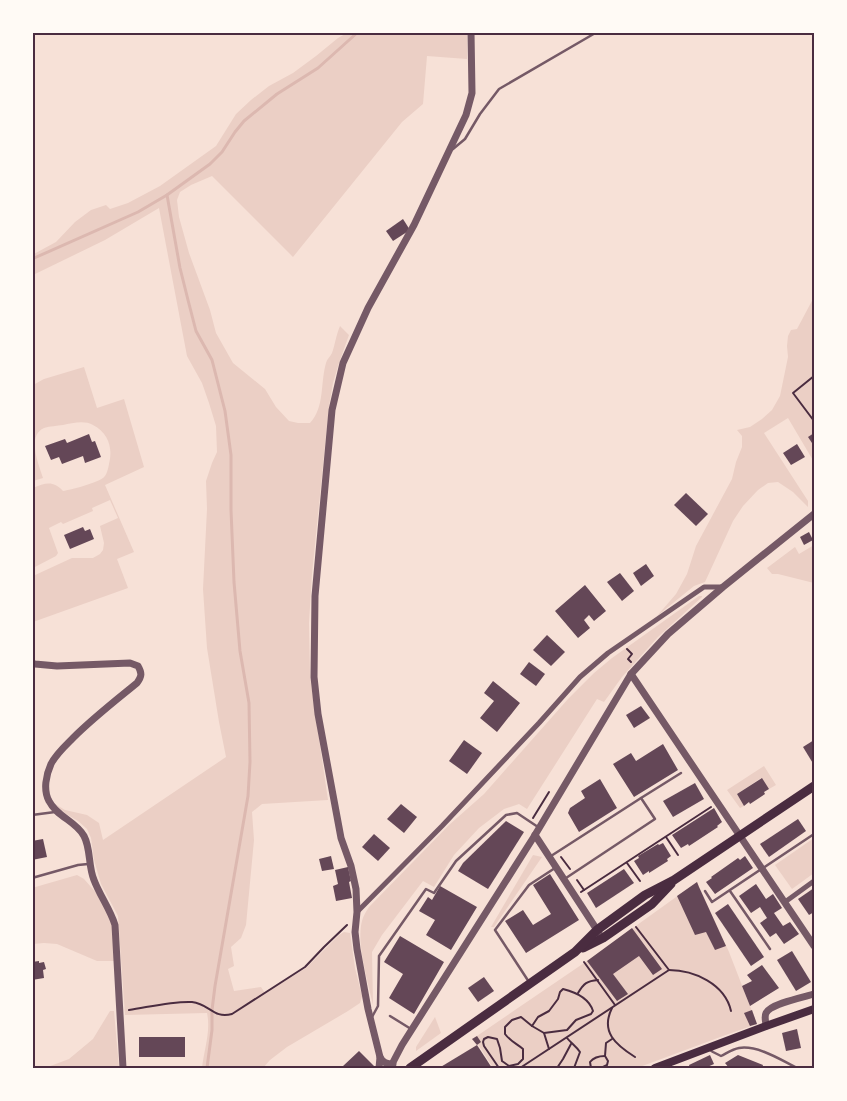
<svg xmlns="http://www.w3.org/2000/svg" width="847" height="1101" font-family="Inter,sans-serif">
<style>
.green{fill:#ebcfc5}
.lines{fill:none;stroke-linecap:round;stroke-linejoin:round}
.stream{stroke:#dcb8b0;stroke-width:3}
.building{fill:#644757}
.path{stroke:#4a2c40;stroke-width:2}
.service{stroke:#755966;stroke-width:2.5}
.minor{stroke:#755966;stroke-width:5}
.tertiary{stroke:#755966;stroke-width:7}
.secondary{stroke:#4a2c40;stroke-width:8}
.primary{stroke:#4a2c40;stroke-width:9}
.neatline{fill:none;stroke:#4a2c40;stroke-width:2}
</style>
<rect width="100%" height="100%" fill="#f7e1d7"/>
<g class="green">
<path d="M 347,33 L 467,33 L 467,59 L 427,56 L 423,104 L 402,122 L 293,257 L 212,176 L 191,185 L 180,192 L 177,200 L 179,217 L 189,253 L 210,310 L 216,333 L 233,363 L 265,389 L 276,407 L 289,421 L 298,423 L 310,423 C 325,407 320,384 326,363 C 327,359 330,357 332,353 C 335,345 336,335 340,326 L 349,335 L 339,363 L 333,383 L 329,406 L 312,574 L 309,623 L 310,677 L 328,800 L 262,804 L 252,812 L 254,840 L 246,925 L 241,938 L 231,947 L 234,966 L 228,969 L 234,991 L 261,987 L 265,993 L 306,968 L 339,935 L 344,932 L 350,933 L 355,968 L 362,996 L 360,1003 L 348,1011 L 287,1047 L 270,1060 L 263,1068 L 202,1068 C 204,1050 211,1031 207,1013 L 125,1015 L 118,916 L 101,884 L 94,860 L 91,838 L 87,829 L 78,821 L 66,814 L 55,804 L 65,810 L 87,815 L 99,823 L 103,840 L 226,757 L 219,722 L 207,648 L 203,589 L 207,509 L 206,481 L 212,463 L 217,452 L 216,426 L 209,403 L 202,383 L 187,356 L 159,208 L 105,240 L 33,275 L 32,255 L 56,242 L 75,222 L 91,210 L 106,205 L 110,209 L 128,203 L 160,186 L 216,146 L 236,114 L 251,100 L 269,86 L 293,73 L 316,56 L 338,38 Z"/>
<polygon points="814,297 814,462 788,418 764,433 808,501 808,507 793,492 778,482 768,483 758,490 743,506 733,521 705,582 694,586 657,616 676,594 687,574 696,546 732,479 736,462 742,447 742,436 737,430 750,427 762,419 772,410 780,396 788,357 787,346 788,336 791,330 797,329"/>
<path d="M 84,367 L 97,408 L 124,399 L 144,467 L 105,485 L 134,552 L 117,559 L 128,588 L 33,622 L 33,576 L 72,558 L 93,558 L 100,554 L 103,550 L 104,543 L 100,526 L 118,518 L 110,500 L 92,508 L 93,511 L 63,524 L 61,522 L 49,528 L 58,553 L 56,556 L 33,568 L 33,488 C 45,483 53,480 63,491 C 71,490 96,483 103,478 C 107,475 108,469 109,464 C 113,449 109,433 93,425 C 85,420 72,423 63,425 C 57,426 50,426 44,428 C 26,436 39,465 43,478 L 33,481 L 33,385 L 44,379 Z"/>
<polygon points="814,545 814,583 778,574 772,574 767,568 795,547 799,554"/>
<path d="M 699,596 L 702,596 L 702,597 L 658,637 L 622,677 L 604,702 L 597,699 L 527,809 L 519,804 L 504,809 L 479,828 L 454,855 L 434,887 L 423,881 L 382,935 L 372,952 L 373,1005 C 368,982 356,943 362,921 C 363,916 366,912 369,907 L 449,825 L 484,794 L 568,699 L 594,673 L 612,658 Z"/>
<polygon points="764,766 776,785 769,789 761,778 737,794 744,806 740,808 727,790"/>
<polygon points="814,838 814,873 792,889 775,865"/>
<polygon points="533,855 542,857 494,927 491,927"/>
<polygon points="77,875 84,879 98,895 113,926 115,961 97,961 57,944 44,943 33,944 32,888"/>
<polygon points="697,882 729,952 757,1024 723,1036 637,1068 493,1068 474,1038 587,961"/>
<polygon points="110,1011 114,1011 119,1068 45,1068 69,1059 93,1039"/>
<polygon points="435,1017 441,1033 416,1051 416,1047"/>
</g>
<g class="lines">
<g class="stream">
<polyline points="167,195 180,268 188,300 196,331 212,360 225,411 231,455 231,510 234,582 240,651 249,703 250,762 248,796 215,986 212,1010 212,1030 207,1068"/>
<polyline points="32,259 138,212 167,195 210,164 222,152 235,132 244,121 277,94 318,68 358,32"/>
</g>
</g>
<g class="building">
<polygon points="403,219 410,230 393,241 386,231"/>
<polygon points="814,433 814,446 808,437"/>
<polygon points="89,434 92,442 95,441 101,457 85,463 83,456 62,464 59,457 51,460 45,446 65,439 67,443"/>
<polygon points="797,444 805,457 791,465 783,453"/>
<polygon points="686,493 708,514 696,526 674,505"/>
<polygon points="83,527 85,531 90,529 94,539 70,549 64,535"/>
<polygon points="809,532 813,540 804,545 800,537"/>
<polygon points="646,564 654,576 641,586 633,573"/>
<polygon points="620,573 634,591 622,601 607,582"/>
<polygon points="585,585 606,611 594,621 589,615 584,620 590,628 578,638 555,611"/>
<polygon points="547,635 565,652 551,666 533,650"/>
<polygon points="529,662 545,674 536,686 520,674"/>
<polygon points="493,681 520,703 497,732 480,718 494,701 484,693"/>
<polygon points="641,706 650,718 634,728 626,715"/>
<polygon points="464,740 482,753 467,774 449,761"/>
<polygon points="814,740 814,765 803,747"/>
<polygon points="663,744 678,770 634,797 613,764 631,753 636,761"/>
<polygon points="762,778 769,789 764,792 765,794 750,804 749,802 744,806 737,794"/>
<polygon points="600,779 617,808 579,832 568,813 570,808 585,798 581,791"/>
<polygon points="695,783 704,799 673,817 663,801"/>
<polygon points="401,804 417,817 404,833 387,819"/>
<polygon points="714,808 722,822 717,826 718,827 689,846 688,844 681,848 672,835"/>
<polygon points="798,819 806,831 769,857 760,844"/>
<polygon points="506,821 524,832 488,889 458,871 463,863"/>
<polygon points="374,834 390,848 378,861 362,847"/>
<polygon points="43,839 47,857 32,860 32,841"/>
<polygon points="663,843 671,856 667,859 668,861 649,873 649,871 643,875 634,861 639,858 638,856 658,844 659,845"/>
<polygon points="331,856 334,869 322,871 319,859"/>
<polygon points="745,856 753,868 715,894 706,882 712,878 711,877 738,858 740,860"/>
<polygon points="348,867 351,881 349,882 352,898 336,901 333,886 338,884 335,870"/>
<polygon points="624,869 634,883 596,908 587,893"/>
<polygon points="550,874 579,920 526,953 505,921 523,910 533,925 551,914 533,885"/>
<polygon points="697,882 699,887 726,946 715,950 706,932 695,935 677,896"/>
<polygon points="756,884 766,899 773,894 782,908 774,913 783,926 790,922 799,934 784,944 776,933 770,937 760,923 767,918 760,907 751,913 739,896"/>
<polygon points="440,886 477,907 451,950 426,935 435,920 419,911 428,897 432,900"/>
<polygon points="814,888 814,912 809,915 798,899"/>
<polygon points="728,904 764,957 751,966 715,913"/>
<polygon points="632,928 662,969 653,975 639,956 613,974 628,994 617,1001 587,961"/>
<polygon points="400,936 444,962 414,1014 389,998 403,974 384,962"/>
<polygon points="792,951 811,982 796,991 777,960"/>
<polygon points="39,961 39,963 44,962 46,969 43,970 44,978 32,980 32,962"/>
<polygon points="762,965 779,988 750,1006 742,986 752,981 747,975"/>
<polygon points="484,977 494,991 478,1002 468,988"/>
<polygon points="752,1010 757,1024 750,1026 744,1013"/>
<polygon points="797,1029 801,1048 786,1051 782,1033"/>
<polygon points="477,1036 481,1042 477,1045 472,1039"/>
<rect x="139" y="1037" width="46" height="20"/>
<polygon points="477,1045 492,1068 439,1068"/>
<polygon points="359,1051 376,1068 343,1068 342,1067"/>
<polygon points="710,1055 714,1064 705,1068 690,1068 689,1065"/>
<polygon points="738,1055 763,1065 762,1068 729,1068 725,1063"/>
</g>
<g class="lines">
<g class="path">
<polyline points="814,376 793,393 814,421"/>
<polyline points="627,649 632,654 628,659 631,662"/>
<polyline points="533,818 549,792"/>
<polyline points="666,837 678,855"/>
<polyline points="561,857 570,869"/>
<polyline points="627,863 640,881"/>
<polyline points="577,880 584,890"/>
<polyline points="581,892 711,807"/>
<polyline points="584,962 615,1005"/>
<path d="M 669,970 C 694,970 725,984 731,1011"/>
<path d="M 578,993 C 584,983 587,981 598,980"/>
<path d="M 612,1008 C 600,1032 616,1045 635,1057"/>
<path d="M 129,1010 C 149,1007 172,1001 192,1002 C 210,1004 213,1019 232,1014 L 305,967 L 324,947 L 347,925"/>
<path d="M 532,1026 L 538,1017 L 549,1011 L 558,999 L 560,992 L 563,989 C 575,992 589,998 593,1011 L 591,1014 L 576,1020 L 567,1030 L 544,1033 L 549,1049"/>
<path d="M 567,1038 C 571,1043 576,1046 580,1052 L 574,1068"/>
<path d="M 499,1068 L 484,1046 L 483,1042 L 484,1039 L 488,1037 L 497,1039 L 500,1048 L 502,1061 L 509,1066 L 518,1064 L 523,1059 L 523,1049 C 517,1044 510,1041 505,1034 L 505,1027 L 512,1020 L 521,1017 L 532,1026 L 544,1033"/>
<polyline points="520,1068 669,970 636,927"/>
<polyline points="557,1068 563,1059 571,1044"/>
<path d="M 591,1068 L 590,1062 C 594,1057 599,1056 605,1056"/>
<polyline points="601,1068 607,1065 608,1061 605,1056 606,1043 612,1039"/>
</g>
<g class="service">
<polyline points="453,149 465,139 480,114 499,89 597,32"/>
<polyline points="641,798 681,773"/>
<polyline points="32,815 55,812"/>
<polyline points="551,856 641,798 655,819 566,878"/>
<polyline points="32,878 78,865 88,864"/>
<polyline points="705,891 712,902 814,834"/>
<polyline points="730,891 770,949"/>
<polyline points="529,982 495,930 529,885 555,868"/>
<polyline points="390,1016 411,1029"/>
<polyline points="372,1017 378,1006 379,956 426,889 434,893 456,861 506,815 517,813 538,827"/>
<path d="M 710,1050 L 713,1052 L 721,1056 C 727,1053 733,1049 739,1048 C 758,1045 781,1060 797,1068"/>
</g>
<g class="minor">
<polyline points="785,902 814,881"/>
<polyline points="357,912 442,826 539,723 580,677 608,653 704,587 723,587"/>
</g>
<g class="tertiary">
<path d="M 32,663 L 35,664 L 57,666 L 130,663 L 138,666 C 142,673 142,676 137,683 C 115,701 93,718 73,738 C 65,746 56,754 51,764 C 46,775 43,790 49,801 C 57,817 76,821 84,836 C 91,849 88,866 94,880 C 100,896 110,909 115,925 L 123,1068"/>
<polyline points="631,674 814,946"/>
<polyline points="535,835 599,933"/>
<path d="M 766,1026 C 766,1022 764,1017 766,1013 C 770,1004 804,997 814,994"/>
<polyline points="380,1057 368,1009 357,949 355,932 357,912 356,889 351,866 341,838 318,714 314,677 315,596 332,410 343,363 368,308 414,225 466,115 472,93 471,32"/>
<path d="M 379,1068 L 380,1057 C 383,1063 387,1064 393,1064"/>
<polyline points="390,1068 402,1045 535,835 631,674 668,634 723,587 814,514"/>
</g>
<polyline class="secondary" points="655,1068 766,1026 814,1009"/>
<g class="primary">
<polyline points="583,948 603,938 652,904 671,884"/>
<polyline points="410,1068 575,952 597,930 645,895 674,880 814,786"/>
</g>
</g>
<rect width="847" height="1101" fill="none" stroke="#fffaf5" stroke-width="68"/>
<rect x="34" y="34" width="779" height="1033" class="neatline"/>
</svg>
